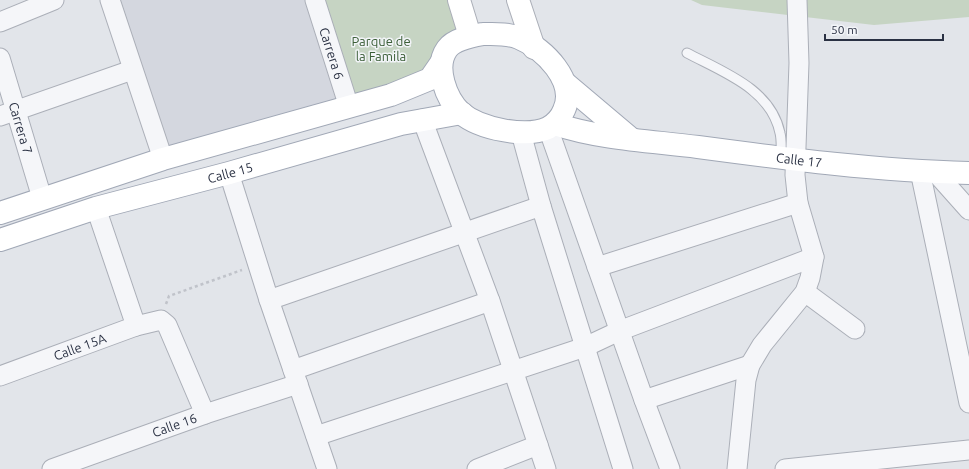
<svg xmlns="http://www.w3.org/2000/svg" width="969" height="469" font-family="Ubuntu,sans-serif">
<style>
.built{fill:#d4d7df}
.green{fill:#c6d4c3}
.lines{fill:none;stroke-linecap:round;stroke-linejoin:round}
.service-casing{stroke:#abafb8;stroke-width:11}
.minor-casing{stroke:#abafb8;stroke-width:21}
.secondary-casing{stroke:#abafb8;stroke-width:24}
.primary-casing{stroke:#a1a8b6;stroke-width:24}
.path{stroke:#c0c3ca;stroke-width:2.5;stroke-dasharray:3 3;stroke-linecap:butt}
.service{stroke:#f5f6f9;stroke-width:9}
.minor{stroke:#f5f6f9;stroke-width:19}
.secondary{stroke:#fff;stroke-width:22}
.primary{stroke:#fff;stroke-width:22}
.labels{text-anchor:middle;stroke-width:3;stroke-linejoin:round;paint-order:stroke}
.park-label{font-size:13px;fill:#3b5e37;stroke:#f2f4f8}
.street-label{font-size:13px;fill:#2a3143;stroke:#f2f4f8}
</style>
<rect width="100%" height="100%" fill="#e2e5ea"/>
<polygon class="built" points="110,0 315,0 349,107 163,159"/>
<g class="green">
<polygon points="315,0 459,0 470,36 441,63 349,107"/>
<polygon points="691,0 969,0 969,17 874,25 702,5"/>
</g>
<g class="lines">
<defs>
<path id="service" d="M 687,53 C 723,72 771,89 780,133 C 782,141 781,150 781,158"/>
<g id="minor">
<polyline points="110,0 163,159"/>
<path id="s1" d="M 315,0 L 349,107"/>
<polyline points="0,22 54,0"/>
<path id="s2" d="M 0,58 L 42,198"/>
<polyline points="0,116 132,70"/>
<polyline points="422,119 490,301 546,469"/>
<polyline points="548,128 644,400 670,469"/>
<polyline points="521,133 541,206 623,469"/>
<polyline points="920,171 969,403"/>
<polyline points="229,173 269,300 327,469"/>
<polyline points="936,173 969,210"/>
<polyline points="96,208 136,326"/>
<polyline points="597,267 798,203"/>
<polyline points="805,292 855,329"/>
<polyline points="269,300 541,206"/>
<polyline points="293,370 490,301"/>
<path id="s3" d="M 0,376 L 136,326 L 161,320 L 167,325 L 205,414"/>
<polyline points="644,400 750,365"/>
<polyline points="316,436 585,347 619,331 814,257"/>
<path id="s4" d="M 52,469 L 205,414 L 298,384"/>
<polyline points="477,469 538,445"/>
<polyline points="737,469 746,380 750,365 762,345 805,292 810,278 814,257 798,203 795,175 799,63 797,0"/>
<polyline points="785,469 969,450"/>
</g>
<g id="secondary">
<polyline points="459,0 470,36"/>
<polyline points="518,0 534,48"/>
</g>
<g id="primary">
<path d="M 483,34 C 495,34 507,33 519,38 C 544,48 577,82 564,110 C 561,118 555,124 548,128 C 526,138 480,129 461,113 C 446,99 434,67 447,49 C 454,39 472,36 483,34 Z"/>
<polyline points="566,84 630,138"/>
<path id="s5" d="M 555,124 C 600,139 651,141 698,147 C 788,159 879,171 969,173"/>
<polyline points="0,213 163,159 391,95 430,79 441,63"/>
<path id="s6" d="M 0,240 L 96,208 L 229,173 L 401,124 L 462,113"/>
</g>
</defs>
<use href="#service" class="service-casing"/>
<use href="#minor" class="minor-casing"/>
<use href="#secondary" class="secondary-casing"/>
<use href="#primary" class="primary-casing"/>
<polyline class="path" points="166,304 169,296 242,270"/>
<use href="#service" class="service"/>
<use href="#minor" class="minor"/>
<use href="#secondary" class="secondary"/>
<use href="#primary" class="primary"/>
</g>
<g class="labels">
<g class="park-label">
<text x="381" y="46">Parque de<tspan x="381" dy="15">la Famila</tspan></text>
</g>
<g class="street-label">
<text dy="5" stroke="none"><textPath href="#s1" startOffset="56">Carrera 6</textPath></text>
<text dy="5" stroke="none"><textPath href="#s2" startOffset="73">Carrera 7</textPath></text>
<text dy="5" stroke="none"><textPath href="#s5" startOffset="247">Calle 17</textPath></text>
<text dy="5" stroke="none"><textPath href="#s6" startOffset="240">Calle 15</textPath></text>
<text dy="5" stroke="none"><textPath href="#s3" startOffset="85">Calle 15A</textPath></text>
<text dy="5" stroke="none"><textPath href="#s4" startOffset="130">Calle 16</textPath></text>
</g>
</g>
<path d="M825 34v6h118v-6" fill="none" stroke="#2a3143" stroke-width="2"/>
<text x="831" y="34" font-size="12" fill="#2a3143" stroke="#f2f4f8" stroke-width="3" paint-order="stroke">50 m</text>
</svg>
